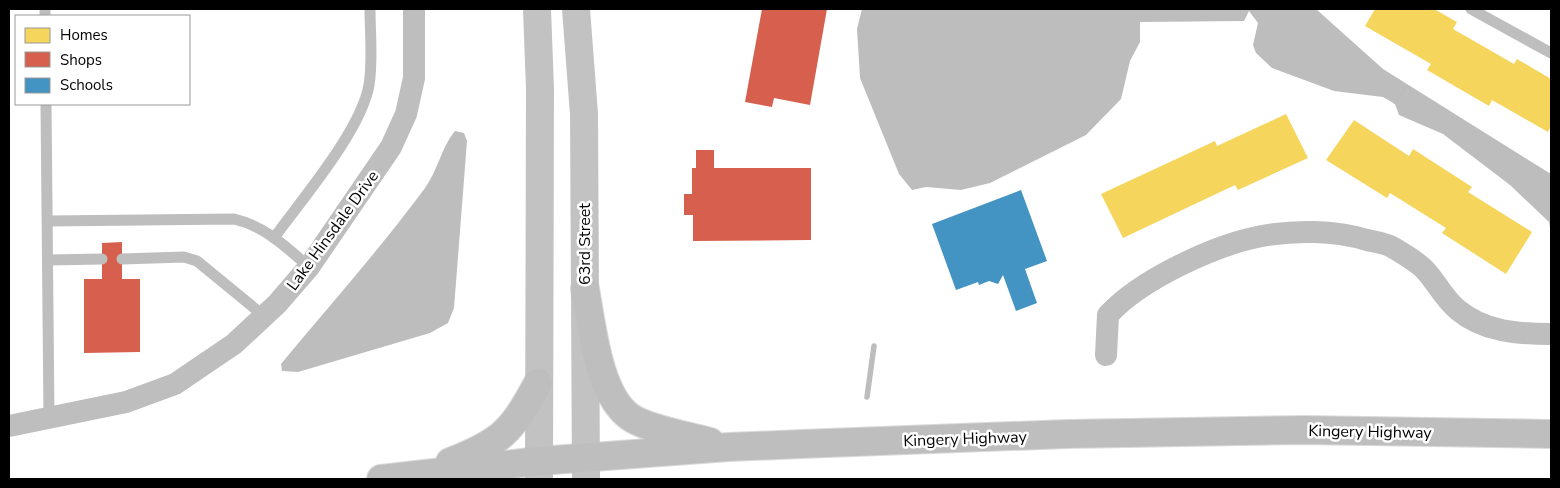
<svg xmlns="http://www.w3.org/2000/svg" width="1560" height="488" font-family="'Nunito Sans',sans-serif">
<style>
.water{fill:#bdbdbd}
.homes{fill:#f6d55c}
.shops{fill:#d6604d}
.schools{fill:#4393c3}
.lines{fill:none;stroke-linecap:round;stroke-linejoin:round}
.stream{stroke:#bdbdbd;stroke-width:5.5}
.highway-casing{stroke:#dbdbdb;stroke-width:30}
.path{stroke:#b9b9b9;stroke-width:3;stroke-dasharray:1 2.5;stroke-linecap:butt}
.lane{stroke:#bebebe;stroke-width:11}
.street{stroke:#bebebe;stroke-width:22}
.secondary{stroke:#c2c2c2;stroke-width:28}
.highway{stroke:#bebebe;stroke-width:28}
.labels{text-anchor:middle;stroke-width:5;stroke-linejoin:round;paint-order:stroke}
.street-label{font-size:16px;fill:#000;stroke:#fff}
</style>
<rect width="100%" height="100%" fill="#fff"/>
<g class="water">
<polygon points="862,9 1316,9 1383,69 1551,174 1551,233 1549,222 1510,185 1443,134 1399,115 1395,104 1383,97 1334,91 1272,68 1256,53 1253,45 1258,23 1249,11 1244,21 1140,22 1140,42 1130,61 1121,99 1086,135 990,183 961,190 926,187 912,190 899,174 860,78 857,29"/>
<path d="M 455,131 L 464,133 L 467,141 L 454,308 L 448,323 L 430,333 L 298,372 L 282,371 L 281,364 C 329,306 380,249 425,188 C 438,170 441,148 455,131 Z"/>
</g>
<g class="homes">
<polygon points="1375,9 1434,9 1457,22 1453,29 1514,64 1517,59 1551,79 1551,126 1548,132 1492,100 1489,106 1427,70 1431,64 1365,26"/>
<polygon points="1286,114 1308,158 1238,190 1235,185 1123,238 1101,194 1215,141 1217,146"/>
<polygon points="1354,120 1409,156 1413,149 1472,187 1468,192 1532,232 1506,274 1442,233 1446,228 1390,193 1387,198 1326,160"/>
</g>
<g class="shops">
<polygon points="762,9 827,9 810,105 774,98 772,107 745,102"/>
<polygon points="696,150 714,150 714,168 811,168 811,240 693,241 693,215 684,215 684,194 692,194 692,168 696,168"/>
<polygon points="122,242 122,279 140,279 140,352 84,353 84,279 102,279 102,243"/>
</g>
<polygon class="schools" points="1021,190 1047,261 1025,269 1037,303 1016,311 1003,275 998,284 989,281 979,285 978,282 956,290 932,224"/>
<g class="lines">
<polyline class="stream" points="867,397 874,346"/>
<defs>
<g id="highway">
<path d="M 585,289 C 592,326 598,394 630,417 C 647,429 689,436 710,442"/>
<path d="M 450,462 C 502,442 512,431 538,383"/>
<polyline points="381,479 539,461 729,447 802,444 1067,434 1303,430 1551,434"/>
</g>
</defs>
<use href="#highway" class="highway-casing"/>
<g class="path">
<polyline points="1252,13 1254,9"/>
<polyline points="1395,104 1407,86"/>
</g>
<g class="lane">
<polyline points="45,9 45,16"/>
<polyline points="1471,9 1551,53"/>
<polyline points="46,104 49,417"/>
<path d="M 48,221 L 234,219 C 265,226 286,247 309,267"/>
<path d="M 274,238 C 302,199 361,131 369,85 C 373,61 370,33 370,9"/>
<polyline points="122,259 184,257 197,261 264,316"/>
<polyline points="48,260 102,259"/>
</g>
<g class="street">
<path d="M 1106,355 L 1108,315 C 1140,280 1214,245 1262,236 C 1295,230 1334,230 1367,240 C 1375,242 1385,243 1392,247 C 1402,253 1416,261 1424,269 C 1436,281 1444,299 1458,310 C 1484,332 1519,334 1551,334"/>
<polyline points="9,426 126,402 175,384 234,344 277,304 309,267 391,147 406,114 414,78 414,9"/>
</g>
<g class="secondary">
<polyline points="537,9 540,89 539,479"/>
<polyline points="576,9 584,114 586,479"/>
</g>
<use href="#highway" class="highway"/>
</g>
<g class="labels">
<g class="street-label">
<text transform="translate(332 230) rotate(-54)" y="6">Lake Hinsdale Drive</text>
<text transform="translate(584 244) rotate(-90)" y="6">63rd Street</text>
<text transform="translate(1370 431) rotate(1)" y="6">Kingery Highway</text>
<text transform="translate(965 438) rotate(-2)" y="6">Kingery Highway</text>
</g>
</g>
<rect width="1560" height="488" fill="none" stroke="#000000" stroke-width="20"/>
<rect x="15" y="15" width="175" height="90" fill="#ffffff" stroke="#999999"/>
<rect x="25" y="28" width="25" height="15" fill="#f6d55c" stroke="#999999"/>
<text x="60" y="40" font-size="15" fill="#000000">Homes</text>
<rect x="25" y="52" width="25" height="15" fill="#d6604d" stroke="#999999"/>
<text x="60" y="65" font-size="15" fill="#000000">Shops</text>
<rect x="25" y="78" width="25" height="15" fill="#4393c3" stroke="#999999"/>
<text x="60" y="90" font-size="15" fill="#000000">Schools</text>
</svg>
